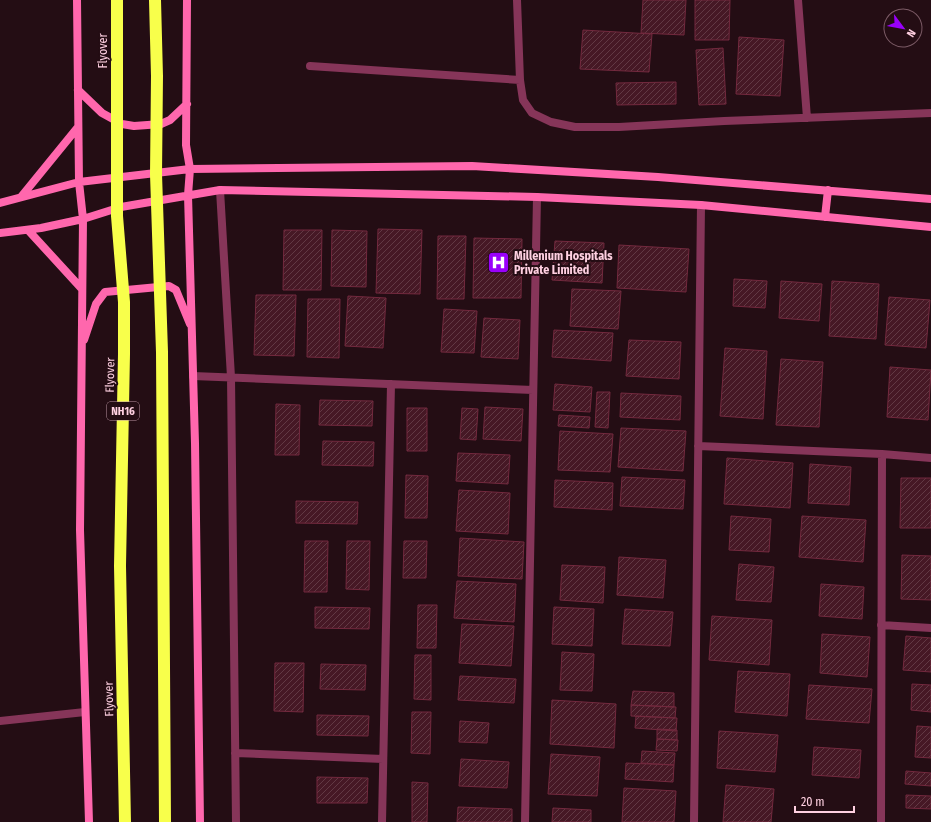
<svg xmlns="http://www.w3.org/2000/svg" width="931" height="822" viewBox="0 0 931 822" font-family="'Fira Sans Condensed',sans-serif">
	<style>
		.building { fill: url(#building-hatch); stroke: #73293e }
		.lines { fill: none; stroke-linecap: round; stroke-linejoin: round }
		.lane { stroke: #863559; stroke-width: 8 }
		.street { stroke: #863559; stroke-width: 8 }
		.secondary { stroke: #ff67ad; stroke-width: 8 }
		.highway-bridge { stroke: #f8ff4b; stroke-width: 12 }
		.labels { text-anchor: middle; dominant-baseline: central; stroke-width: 4; stroke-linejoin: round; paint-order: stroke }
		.shield { fill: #240d14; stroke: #bd96a4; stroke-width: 1 }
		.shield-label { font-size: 11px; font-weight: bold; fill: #ffd0e1 }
		.street-label { font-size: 12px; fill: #ffd0e1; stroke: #240d14 }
		.poi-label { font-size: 12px; font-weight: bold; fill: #ffd0e1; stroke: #240d14; text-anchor: start }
	</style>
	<defs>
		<pattern id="building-hatch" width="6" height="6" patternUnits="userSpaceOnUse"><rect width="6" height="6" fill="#461825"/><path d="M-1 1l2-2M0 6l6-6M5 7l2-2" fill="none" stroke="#623944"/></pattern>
	</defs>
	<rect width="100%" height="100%" fill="#240d14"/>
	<path class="building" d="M643 0H686L684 35 641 33Z
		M695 0H730L729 40H695Z
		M583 30 652 34 649 72 580 69Z
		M739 37 784 40 780 96 736 94Z
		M723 48 726 104 699 105 696 50Z
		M676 82V104L617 105 616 83Z
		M378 229 422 230 420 294 376 293Z
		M284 230H322L321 290H283Z
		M332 230 367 231 366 287 331 286Z
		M438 236H466L464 299H437Z
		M474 238 522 239 521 298H473Z
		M555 241 604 243 602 283 552 280Z
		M619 245 689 249 686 292 617 288Z
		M734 279 767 281 765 308 733 306Z
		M781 281 822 284 819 321 779 318Z
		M832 281 879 284 876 339 829 336Z
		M572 289 621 291 618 329 570 326Z
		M256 295H296L294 356 254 355Z
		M348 296 386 298 383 348 345 346Z
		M889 297 930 300 926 348 885 345Z
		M308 299H340L339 358 307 357Z
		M444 309 477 311 474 353 441 352Z
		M484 318 520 320 518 359 481 357Z
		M554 330 613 333 611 361 552 357Z
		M629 340 681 342 679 379 626 376Z
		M725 348 767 351 763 419 720 416Z
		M781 359 823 362 819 427 776 425Z
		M890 367 931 370 928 420 887 417Z
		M555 384 592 387 590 412 553 410Z
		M597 392H610L608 428 595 427Z
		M621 393 681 396 680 420 620 417Z
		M320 400 373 401 372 426 319 425Z
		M276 404 300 405 299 455H275Z
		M485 407 523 409 521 441 483 439Z
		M407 408H427V451H407Z
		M462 408 478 409 476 440 460 439Z
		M559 415 590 417 589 428 558 426Z
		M621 428 686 431 683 471 618 467Z
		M560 431 613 434 610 472 558 470Z
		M323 441 374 442 373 466 322 465Z
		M458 453 510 455 508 484 456 481Z
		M727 458 793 463 790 508 724 504Z
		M810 464 851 467 849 505 808 503Z
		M406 475 428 476 427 518H405Z
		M622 477 685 480 683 509 620 506Z
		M901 478H931V528H900Z
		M555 480 613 483 612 510 554 507Z
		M459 490 510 493 508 534 456 531Z
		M296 501 358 502 357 524 296 523Z
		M731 516 771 519 769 552 729 550Z
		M802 516 866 520 863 562 799 557Z
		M460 538 524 542 522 579 458 576Z
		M305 541H328L327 592H304Z
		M347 541H370L369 590 346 589Z
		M404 541H427L426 578H403Z
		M902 555 931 556V600L901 599Z
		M619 557 666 560 663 598 617 595Z
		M739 564 774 567 771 602 736 600Z
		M562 565 605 567 603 603 560 600Z
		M457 581 516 584 514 622 454 618Z
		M821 584 864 587 862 619 819 616Z
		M418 605H437L436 648H417Z
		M315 607 370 608 369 629 315 628Z
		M554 607 594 609 592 646 552 644Z
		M625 609 673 612 670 646 622 644Z
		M712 616 772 620 769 665 709 660Z
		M462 624 514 626 511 666 459 663Z
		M822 634 870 637 867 677 820 673Z
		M906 636 931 638V672L903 670Z
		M562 652 594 654 592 691 560 690Z
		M415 655H431V700L414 699Z
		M275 663H304L303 712 274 711Z
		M321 664 366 665 365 690 320 689Z
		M738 671 790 674 787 716 735 712Z
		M460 676 516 679 514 703 458 700Z
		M912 684 931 685V712L911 710Z
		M809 685 872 689 869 723 806 719Z
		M633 691 674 693V707L631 705Z
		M552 700 616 704 614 748 550 744Z
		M631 705 676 707 675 718 631 716Z
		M412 712H431L430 754 411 753Z
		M317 715 369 716 368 736 317 735Z
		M636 716 677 718 676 731 635 728Z
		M460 721 489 723 487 743 459 742Z
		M917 726 931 727V758L915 757Z
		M657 729 677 730V740L657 739Z
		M719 731 778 735 775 772 717 768Z
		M657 739 678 740 677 751 656 750Z
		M814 747 861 750 859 778 812 775Z
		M642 751 675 753 674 765 641 763Z
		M551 754 600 757 597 796 548 794Z
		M461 759 509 762 507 788 459 786Z
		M626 763 674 765 673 782 625 779Z
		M906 771 931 773V786L905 784Z
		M317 777 368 778 367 803H317Z
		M412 782 428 783 427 822H412Z
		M726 785 774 789 771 822H723Z
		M624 788 676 791 674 822H622Z
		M906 795 931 796V809L906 808Z
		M458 807 512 809V822H457Z
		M553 808 591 810V822H552Z"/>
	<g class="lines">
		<path class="lane" d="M517 0 520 80 523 100 532 113 551 122 575 127H619L724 121 931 113
			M798 0 807 118
			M310 66 520 80"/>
		<path class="street" d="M220 190 231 377 236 822
			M193 376 533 390
			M698 446 882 454 931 458
			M881 625 931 628
			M0 721 85 712
			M235 753 383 759
			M382 822 391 384
			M525 822 537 197
			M694 822 701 205
			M881 822 882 454"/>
		<path class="secondary" d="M77 0 79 182 83 219 80 530 89 822
			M187 0 186 145 190 169 188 195 195 443 200 822
			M78 90 102 113 122 124 134 126 161 124 170 120 187 104
			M21 197 78 127
			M0 203 79 182 190 169 472 166 658 177 931 199
			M825 217 828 190
			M28 230 82 289
			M0 233 41 228 83 219 121 207 220 190 537 197 701 205 931 227
			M84 340 96 304 105 292 169 286 176 290 190 324"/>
		<path class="highway-bridge" d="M117 0V216L124 302V354L120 566 125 822
			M155 0 157 76 156 174 162 352 165 822"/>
	</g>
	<defs>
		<symbol id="hospital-square" viewBox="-11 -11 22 22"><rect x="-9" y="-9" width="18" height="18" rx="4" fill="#9a00fb" stroke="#240d14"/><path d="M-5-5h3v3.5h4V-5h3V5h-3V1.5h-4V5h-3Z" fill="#fff"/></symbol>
	</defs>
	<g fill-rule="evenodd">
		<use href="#hospital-square" x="486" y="250" width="25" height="25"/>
	</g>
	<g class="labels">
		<rect class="shield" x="107" y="402" width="32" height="18" rx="3"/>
		<g class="shield-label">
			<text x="123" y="411">NH16</text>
		</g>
		<g class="street-label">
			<text transform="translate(103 51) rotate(-90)">Flyover</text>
			<text transform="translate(110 375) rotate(-89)">Flyover</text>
			<text transform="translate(109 699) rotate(-91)">Flyover</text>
		</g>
		<g class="poi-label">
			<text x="514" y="256">Millenium Hospitals<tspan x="514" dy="14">Private Limited</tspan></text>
		</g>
	</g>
	<g transform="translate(903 28) rotate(122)"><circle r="19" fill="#240d14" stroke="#7c5b66"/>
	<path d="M0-3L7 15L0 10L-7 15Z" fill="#9a00fb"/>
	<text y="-6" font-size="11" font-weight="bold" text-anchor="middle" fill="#ffd0e1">N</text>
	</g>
	<path d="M795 806v6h59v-6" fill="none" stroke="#ffd0e1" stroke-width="2"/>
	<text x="801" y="806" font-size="12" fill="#ffd0e1" stroke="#240d14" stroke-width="3" paint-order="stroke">20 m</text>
</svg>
